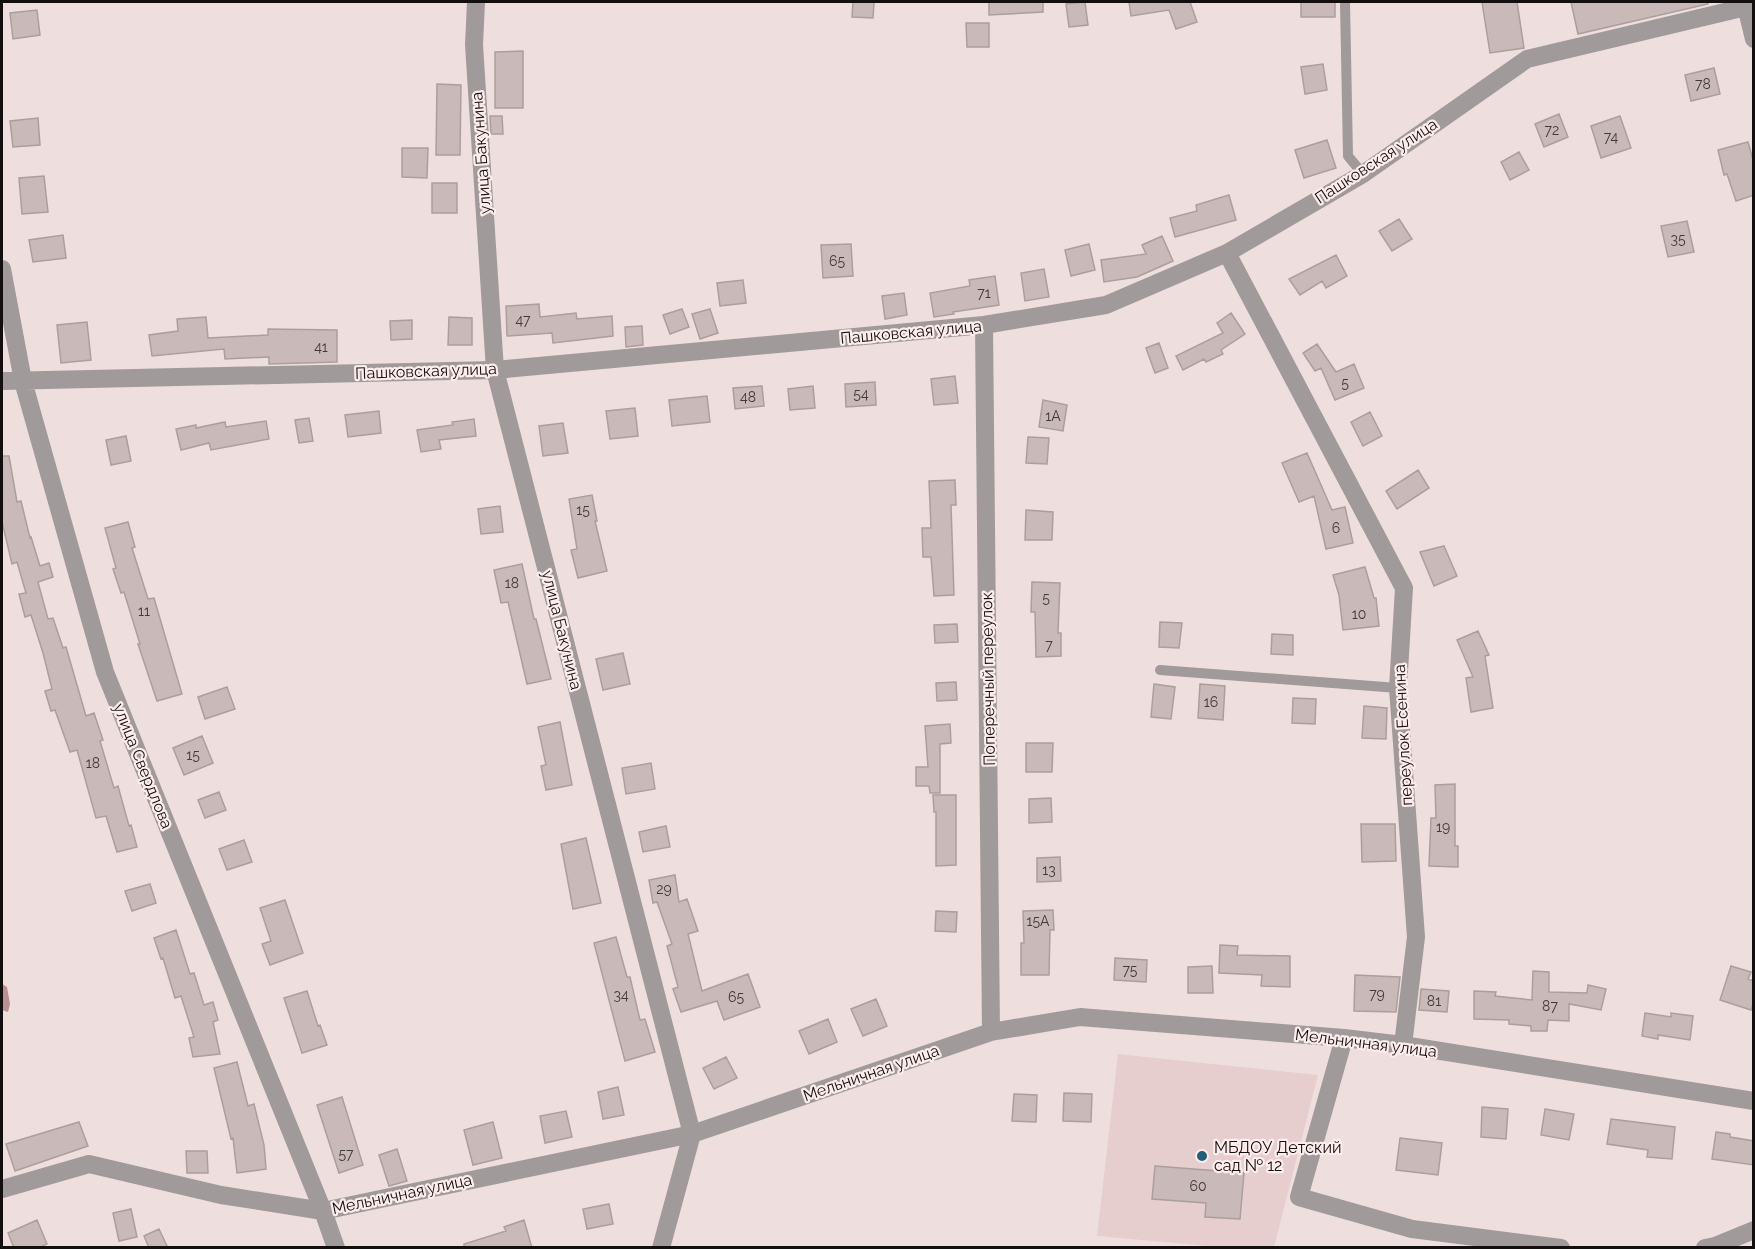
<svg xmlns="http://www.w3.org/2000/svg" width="1755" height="1249" viewBox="0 0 1755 1249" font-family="Raleway,sans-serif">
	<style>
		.built { fill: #e7cece }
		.water { fill: #ba9191 }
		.building { fill: #c9b9b9; stroke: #ad9e9e; stroke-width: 1.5 }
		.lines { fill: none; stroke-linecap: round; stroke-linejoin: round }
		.service { stroke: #a09a9a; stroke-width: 10 }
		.minor { stroke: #a09a9a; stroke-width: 18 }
		.poi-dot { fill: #235f77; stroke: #fceceb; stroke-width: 2 }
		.labels { text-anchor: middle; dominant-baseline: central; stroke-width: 4.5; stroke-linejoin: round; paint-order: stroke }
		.number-label { font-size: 14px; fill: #413a3a }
		.street-label { font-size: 16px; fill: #140f0f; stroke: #fceceb }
		.poi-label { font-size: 16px; fill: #140f0f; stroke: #fceceb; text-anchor: start }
	</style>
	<rect width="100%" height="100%" fill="#efdede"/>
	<path class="built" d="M1118 1054 1318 1075 1274 1247H1218L1097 1236Z"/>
	<path class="water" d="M2 984 7 987 10 1004 8 1012 2 1010Z"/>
	<path class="building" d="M853 2H874L873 18 852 17Z
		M989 2H1043V12L989 15Z
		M1085 2 1088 25 1069 27 1066 4Z
		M1129 2H1190L1197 22 1176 29 1169 10 1131 16Z
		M1301 2H1335V17H1301Z
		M1482 2H1517L1524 48 1490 53Z
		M1571 2H1708V4L1578 34Z
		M37 10 40 35 13 39 10 13Z
		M966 23H989V47H967Z
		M523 51V108H495V52Z
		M1323 64 1327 90 1305 94 1301 67Z
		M1714 68 1720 94 1691 101 1685 75Z
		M437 84 461 85 460 155H436Z
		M1559 114 1568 137 1544 147 1535 124Z
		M490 116H502L503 134H491Z
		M1620 116 1631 148 1601 158 1591 126Z
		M38 118 40 145 13 147 10 121Z
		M1327 140 1336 168 1304 178 1295 150Z
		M1748 142 1754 163V195L1736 201 1727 174 1724 175 1718 150Z
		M402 148H428L427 178 402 177Z
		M1519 152 1529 170 1510 180 1501 162Z
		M44 176 48 212 22 214 19 178Z
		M432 183H457V213H432Z
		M1229 195 1236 220 1175 237 1170 218 1197 211 1196 205Z
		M1399 219 1412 239 1392 251 1379 231Z
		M1687 221 1694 252 1668 257 1661 226Z
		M63 235 66 258 33 262 29 240Z
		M1162 236 1173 261 1137 277 1104 282 1101 260 1146 254 1142 245Z
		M851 244 853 276 823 278 821 245Z
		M1089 244 1095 270 1071 276 1065 250Z
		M1336 255 1347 276 1326 288 1322 281 1300 295 1289 279Z
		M1044 269 1049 297 1025 301 1021 273Z
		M995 276 999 305 953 312 954 314 934 317 930 293 970 286 969 280Z
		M743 280 746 303 720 306 717 283Z
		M904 293 907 315 885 319 882 296Z
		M539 304 540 317 576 313 577 319 612 316 613 336 553 343 552 333 507 336 506 306Z
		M682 309 689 327 670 334 663 315Z
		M710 309 718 333 700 339 692 314Z
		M1231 313 1245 334 1221 350 1223 354 1206 362 1204 359 1183 370 1176 356 1223 333 1217 323Z
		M206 317 208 338 268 335V329L337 330V362L269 364V357L225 359 224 349 152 356 149 335 178 331 177 319Z
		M449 317 472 318V345H448Z
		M412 320V339L391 340 390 321Z
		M87 322 91 360 61 363 57 325Z
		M642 326 643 345 626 347 625 327Z
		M1159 343 1168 368 1155 373 1146 348Z
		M1317 344 1336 372 1354 364 1364 388 1335 400 1321 368 1315 371 1303 353Z
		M955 376 958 403 934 405 931 379Z
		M875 382 876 405 846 407 845 384Z
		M762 386 764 406 735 409 733 388Z
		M813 386 815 408 790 410 788 389Z
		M707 396 710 422 672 426 669 400Z
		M1043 400 1067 405 1063 431 1039 427Z
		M635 408 638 436 610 439 606 411Z
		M379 411 381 433 348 437 345 415Z
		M1370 412 1382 436 1363 446 1351 422Z
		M309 418 313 441 299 443 295 420Z
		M474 419 476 436 439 440 441 449 421 452 417 430 453 425 452 422Z
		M266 421 269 439 211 450 209 443 181 450 176 429 196 425V428L225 422 226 427Z
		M563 423 568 453 543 456 539 426Z
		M126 436 131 461 111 465 106 440Z
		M1028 437 1049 438 1047 464 1026 463Z
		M1307 453 1332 510 1345 507 1353 543 1326 549 1314 496 1299 502 1282 463Z
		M2 456H9L17 502 21 501 30 538 31 537 40 566 49 563 53 577 38 582 48 619 53 618 63 648 66 647 86 716 94 713 103 740 100 741 114 788 118 786 129 826 131 825 137 847 117 852 106 816 96 818 77 750 70 752 55 710 51 711 45 691 52 689 43 653 31 615 25 617 19 594 26 593 17 562 12 564 2 522Z
		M1418 470 1429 488 1397 509 1386 491Z
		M955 480 956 505H951L954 595 934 596 931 557H923L922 528H931L929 481Z
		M592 495 597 521H595L607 571 578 578 571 550 577 549 569 499Z
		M500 506 503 532 481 534 478 509Z
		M1026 510 1053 512 1052 540H1025Z
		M128 522 135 547 132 548 148 599 154 598 182 694 157 701 138 644H140L124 592 121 593 113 569 116 568 105 528Z
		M1444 546 1457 576 1434 586 1420 552Z
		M522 564 534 619H536L551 679 527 684 508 602 501 603 494 570Z
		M1365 567 1374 598H1376L1379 626 1343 630 1339 595 1333 575Z
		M1032 582 1060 583 1058 633H1061V656L1036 657 1035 612H1031Z
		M1160 622 1182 623 1179 648 1159 647Z
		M957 624 958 642 935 643 934 625Z
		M1478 631 1489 655 1485 656 1493 708 1471 712 1466 678 1473 677 1457 640Z
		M1272 634 1293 635V655L1271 654Z
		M623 653 630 684 603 690 596 659Z
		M956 682 957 700 937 701 936 683Z
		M1154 684 1175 687 1171 719 1151 717Z
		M1200 684 1225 686 1223 720 1198 718Z
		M227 687 235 709 205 719 198 697Z
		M1293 698 1316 699 1315 724 1292 723Z
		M1364 706 1387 708 1386 739 1362 738Z
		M560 722 572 785 546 790 541 766 546 765 538 727Z
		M950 724 951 743 940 744V793H930L929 786H916V767H928L925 726Z
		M202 736 213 763 184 775 173 748Z
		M1026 743H1053L1052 772H1026Z
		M651 763 655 789 626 794 622 768Z
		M1455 784V846H1458V867L1429 866 1431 818H1436L1435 785Z
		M219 792 226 810 205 818 198 800Z
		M933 795H956V865L936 866V812H934Z
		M1051 798 1052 822 1029 823V799Z
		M1361 824H1395L1396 861 1362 862Z
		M666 826 670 847 643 852 639 832Z
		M586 838 601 903 573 909 561 844Z
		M244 840 252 862 227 870 219 849Z
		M1060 857 1061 881 1037 882V858Z
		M675 875 679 902 687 899 698 931 688 934 702 991 748 974 760 1007 724 1020 717 1001 681 1012 673 989 678 987 667 946 672 944 657 902 653 903 649 880Z
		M150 884 156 903 132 911 125 891Z
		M285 900 303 953 270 965 262 944 271 941 260 908Z
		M1053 910 1054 930H1050L1049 975H1021V943H1024L1023 911Z
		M936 911 957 912 956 932 935 931Z
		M176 930 190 974 194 973 204 1005 213 1002 218 1020 213 1022 220 1054 193 1057 189 1038 194 1037 181 996 175 998 163 958 161 959 154 938Z
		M616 937 627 977H630L640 1020 645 1019 655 1052 625 1061 594 943Z
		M1220 945 1238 946 1237 955 1290 956V987L1261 986 1262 975 1219 973Z
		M1115 958 1147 960 1146 982 1114 980Z
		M1212 966 1213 993H1188V967Z
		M1731 966 1751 972 1748 979 1754 981V1002L1751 1010 1720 1000Z
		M1533 971 1549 972V992L1587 993 1588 985 1606 989 1601 1010 1569 1004V1021L1548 1020 1547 1031H1531V1026L1509 1024V1020L1474 1019V991L1496 992 1495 996 1532 1000Z
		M1355 975 1400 977 1396 1012 1354 1011Z
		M1421 989 1449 991 1447 1012 1419 1010Z
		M307 991 318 1026 320 1025 327 1045 302 1053 284 998Z
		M876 999 887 1026 863 1036 851 1009Z
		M1645 1013 1671 1017V1013L1693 1016 1690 1040 1658 1035V1039L1642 1036Z
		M828 1019 837 1042 809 1054 799 1031Z
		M726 1057 737 1078 714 1089 703 1068Z
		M237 1062 248 1106 254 1104 264 1145 266 1169 237 1173 233 1138 231 1139 214 1068Z
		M618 1087 624 1115 603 1119 598 1092Z
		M1064 1093 1092 1094 1091 1122 1063 1121Z
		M1014 1094 1037 1095 1036 1122 1012 1121Z
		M342 1097 363 1165 339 1173 317 1105Z
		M1482 1107 1508 1109 1506 1139 1481 1137Z
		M1545 1109 1574 1114 1569 1140 1541 1135Z
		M566 1111 572 1137 545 1143 540 1116Z
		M1611 1119 1675 1127 1672 1159 1647 1157 1648 1150 1607 1144Z
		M79 1122 88 1146 15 1171 6 1144Z
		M493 1122 502 1158 473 1165 464 1130Z
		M1716 1132 1730 1134V1137L1754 1141V1165L1712 1159Z
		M1400 1138 1442 1143 1438 1175 1396 1170Z
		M397 1149 407 1181 389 1186 379 1155Z
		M186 1151H207L208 1173H187Z
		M1155 1166 1244 1173 1240 1219 1205 1217 1206 1203 1152 1199Z
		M609 1204 613 1224 587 1229 583 1209Z
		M131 1209 137 1237 119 1241 113 1213Z
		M37 1220 47 1244 39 1248H14L8 1233Z
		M524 1220 532 1248H464V1244L506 1231 504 1227Z
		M159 1229 168 1248H149L144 1236Z"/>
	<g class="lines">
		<path class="service" d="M1345 2 1348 156 1363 174
			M1160 670 1398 688"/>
		<path class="minor" d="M476 2 474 45 495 370 692 1134 661 1248
			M1745 2 1754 39
			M1227 253 1404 588 1398 688 1416 937 1403 1045
			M2 269 23 381 105 672 323 1211 336 1248
			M984 325 991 1032
			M2 381 495 370 984 325 1106 305 1227 253 1363 174 1527 59 1746 7
			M1344 1038 1299 1197 1412 1229 1561 1248
			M2 1189 89 1164 221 1195 323 1211 692 1134 991 1032 1080 1017 1344 1038 1403 1045 1754 1101
			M1705 1248 1715 1246 1754 1230"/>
	</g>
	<circle class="poi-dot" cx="1202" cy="1156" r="6"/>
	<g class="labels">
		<g class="number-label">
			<text x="1703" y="84">78</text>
			<text x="1552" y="130">72</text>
			<text x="1611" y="137">74</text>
			<text x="1678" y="239">35</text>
			<text x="837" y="261">65</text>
			<text x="984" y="293">71</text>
			<text x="523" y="320">47</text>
			<text x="321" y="347">41</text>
			<text x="1345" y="383">5</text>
			<text x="861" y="394">54</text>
			<text x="748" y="397">48</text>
			<text x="1053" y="416">1А</text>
			<text x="583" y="510">15</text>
			<text x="1336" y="528">6</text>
			<text x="512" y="583">18</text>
			<text x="1046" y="598">5</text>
			<text x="144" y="611">11</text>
			<text x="1359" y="614">10</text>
			<text x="1049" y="645">7</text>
			<text x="1211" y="702">16</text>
			<text x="193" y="755">15</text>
			<text x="93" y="763">18</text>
			<text x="1443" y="827">19</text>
			<text x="1049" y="870">13</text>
			<text x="664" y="889">29</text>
			<text x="1038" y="921">15А</text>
			<text x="1130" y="970">75</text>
			<text x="1377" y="994">79</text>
			<text x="621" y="995">34</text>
			<text x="736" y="997">65</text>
			<text x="1434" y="1001">81</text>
			<text x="1550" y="1006">87</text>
			<text x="346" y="1154">57</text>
			<text x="1198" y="1186">60</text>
		</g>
		<g class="street-label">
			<text transform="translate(481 153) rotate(-94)">улица Бакунина</text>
			<text transform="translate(1376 161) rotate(-33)">Пашковская улица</text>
			<text transform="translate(911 332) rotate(-5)">Пашковская улица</text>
			<text transform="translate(426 371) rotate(-2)">Пашковская улица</text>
			<text transform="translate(562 630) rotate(76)">улица Бакунина</text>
			<text transform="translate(988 679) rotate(-91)">Поперечный переулок</text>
			<text transform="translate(1403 735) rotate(-93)">переулок Есенина</text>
			<text transform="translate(143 766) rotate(68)">улица Свердлова</text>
			<text transform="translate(1366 1043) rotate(7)">Мельничная улица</text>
			<text transform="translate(871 1073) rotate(-19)">Мельничная улица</text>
			<text transform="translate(402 1194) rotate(-12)">Мельничная улица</text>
		</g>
		<g class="poi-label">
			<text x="1214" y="1147">МБДОУ Детский<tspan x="1214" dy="18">сад № 12</tspan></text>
		</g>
	</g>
	<rect width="1755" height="1249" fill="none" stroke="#140f0f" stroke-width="6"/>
</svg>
